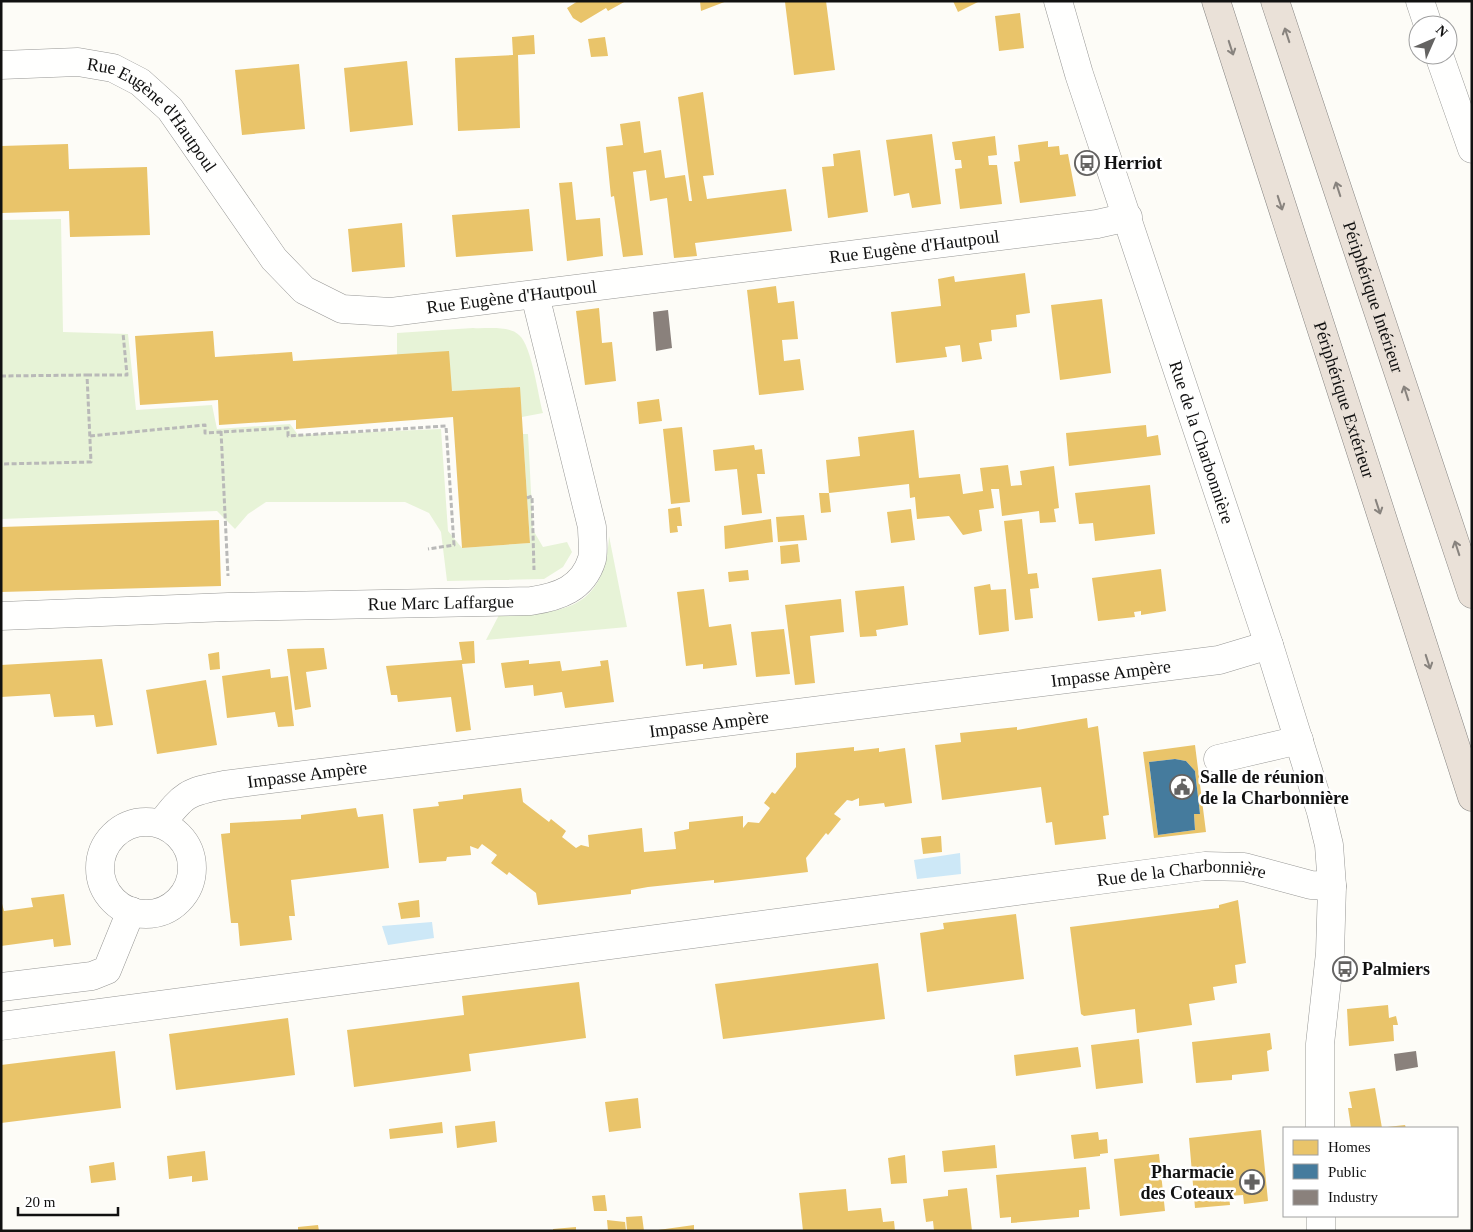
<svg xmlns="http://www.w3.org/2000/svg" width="1473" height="1232" viewBox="0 0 1473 1232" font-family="'Times New Roman',serif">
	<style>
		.green { fill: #e7f3d7 }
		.water { fill: #cde8f7 }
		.homes { fill: #e9c46a; fill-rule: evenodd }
		.public { fill: #457b9d }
		.industry { fill: #8a817c }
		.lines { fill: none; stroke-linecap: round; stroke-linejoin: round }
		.minor-casing { stroke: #979795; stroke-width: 29 }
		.highway-casing { stroke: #858482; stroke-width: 29 }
		.path { stroke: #b9b9b8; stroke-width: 3; stroke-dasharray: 5 2.5; stroke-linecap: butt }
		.minor { stroke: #fffffe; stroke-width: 28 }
		.highway { stroke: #eae1d8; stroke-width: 28 }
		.oneway { stroke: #88837e }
		.labels { text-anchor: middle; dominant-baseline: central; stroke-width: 5; stroke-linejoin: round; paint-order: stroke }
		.street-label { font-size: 18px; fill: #111; stroke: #fff }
		.poi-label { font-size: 18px; font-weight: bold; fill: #111; stroke: #fff; text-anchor: start }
	</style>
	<rect width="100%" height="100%" fill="#fdfcf7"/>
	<path class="green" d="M61 219 63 332 128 334 136 410 212 405 217 429 290 424 298 435 441 429 448 531 462 548 530 543 523 434H528L533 530 543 547 567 542 572 552 563 567 544 579 447 581 441 532 429 513 405 502H266L248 514 235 529 217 511 1 519V220Z
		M473 328C486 329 509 325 519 335 532 346 538 396 543 413L522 417 519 387 452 391 397 355V333Z
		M609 536 627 627 486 640 499 615C563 614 605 610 609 536Z"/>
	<path class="water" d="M960 853 961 874 917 879 914 860Z
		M432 922 434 938 388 945 382 926Z"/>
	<path class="homes" d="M578 1H626L608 11 606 8 581 23 573 18 567 8Z
		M700 1H727L701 11Z
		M826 1 835 70 794 75 785 2Z
		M953 1H980L958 12Z
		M1020 13 1024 48 999 51 995 16Z
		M534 35 535 54 518 55 520 128 458 131 455 58 513 55 512 37Z
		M605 37 608 56 591 57 588 39Z
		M407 61 413 125 350 132 344 68Z
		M299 64 305 129 242 135 235 70Z
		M703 92 714 175 703 176 707 199 786 189 792 231 695 243 697 256 674 258 667 198 650 201 646 170 633 172 643 255 623 257 614 196 611 197 606 147 623 145 620 124 640 121 644 153 661 150 665 178 685 175 689 201H692L678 97Z
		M932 134 941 204 912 208 909 193 894 196 886 140Z
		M995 136 997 155 988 156 989 165H997L1002 204 960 209 955 169 962 168 961 160H955L952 142Z
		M1048 141V147L1059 146 1060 155 1068 154 1076 196 1020 203 1014 162 1020 161 1018 145Z
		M68 144 69 169 147 167 150 235 70 237 69 211 1 213V146Z
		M860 150 868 212 828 218 822 167 834 166 833 154Z
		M572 182 576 220 600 218 603 256 567 261 559 183Z
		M529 209 533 251 456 257 452 215Z
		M402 223 405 267 352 272 348 229Z
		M1025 273 1030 313 1016 315 1017 327 991 330 992 341 979 343 982 359 962 362 960 345 945 347 947 357 896 363 891 312 941 306 938 279 954 276 955 282Z
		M776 286 778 303 794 301 798 339 782 340 784 361 800 359 804 390 759 395 747 290Z
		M1102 299 1111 373 1060 380 1051 305Z
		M599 308 602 343 612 342 616 381 585 385 576 311Z
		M213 331 215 357 292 352 293 361 449 351 452 391 520 387 530 543 462 548 453 417 296 429V420L219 425 218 400 140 405 135 336Z
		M659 399 662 421 639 424 637 402Z
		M1146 425 1147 437 1158 435 1161 455 1069 466 1066 433Z
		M682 427 690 502 671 504 663 429Z
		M914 430 919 478 960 474 963 494 983 491 980 468 1008 465 1011 486 1022 485 1020 471 1054 466 1059 508 1054 509 1056 522 1040 523 1039 511 1002 516 999 489H991L994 508 979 510 982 531 963 535 949 516 917 519 915 497 910 498 909 484 829 493 826 460 860 456 858 437Z
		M754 445 755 450 762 449 765 474H757L762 513 742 515 737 469 715 471 713 450Z
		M1150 485 1155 534 1095 541 1093 523 1079 524 1075 493Z
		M819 493H829L831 512 821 513Z
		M680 507 682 526H677L678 532 670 533 668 509Z
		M911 509 915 540 891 543 887 512Z
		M804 515 807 540 778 542 776 517Z
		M771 519 773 542 725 549 724 526Z
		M1022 519 1028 574 1037 573 1039 588 1030 589 1033 618 1015 620 1004 521Z
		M219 520 221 586 1 592V527Z
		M798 544 800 562 781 564 780 546Z
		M1161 569 1166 611 1141 615V611L1134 612 1135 617 1098 621 1092 578Z
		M748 570 749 580 729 582 728 572Z
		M990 584 991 590 1006 589 1009 631 979 635 974 587Z
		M904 586 908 625 876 630 877 636 860 637 855 591Z
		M704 589 709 627 731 624 737 665 703 669V664L686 666 677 592Z
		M841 599 844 632 810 636 815 683 795 685 785 605Z
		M784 629 790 674 756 677 751 632Z
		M474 641 475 663 462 664 471 730 456 732 451 697 398 702 397 695H391L386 666 462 660 459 642Z
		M324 648 327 669 306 672 311 707 295 710 287 649Z
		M219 652 220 669 210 670 208 654Z
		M102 659 113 725 96 727 94 715 54 717 50 694 1 697V665Z
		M529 660V664L560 661 562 671 601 666 600 661 608 660 614 702 565 708 562 692 534 696 533 685 505 688 501 663Z
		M270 669 271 678 288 676 294 726 278 727 275 712 227 718 222 676Z
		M206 680 217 745 157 754 146 690Z
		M1087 718 1088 728 1098 726 1109 815 1103 816 1106 839 1055 845 1052 822 1046 823 1041 787 942 800 935 745 961 742 960 733 1017 727V730Z
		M1195 745 1206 832 1154 838 1143 752ZM1175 759 1186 761 1195 771 1200 814H1194L1195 830 1158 835 1149 762Z
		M854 747V751L879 748V752L905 748 912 803 885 807 884 803 859 806V798L852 801 847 800 834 814 841 819 828 835 826 833 806 858 808 872 714 883V880L648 887 631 890V894L538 905 536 893 509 872 507 875 491 863 497 855 482 844 478 849 470 846 471 855 447 857 446 861 419 863 413 809 439 806 438 802 463 799V795L521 788 523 802 549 822 551 819 566 831 562 837 576 848 581 845 589 847 588 835 642 828 644 852 676 849 674 832 689 829V822L743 816V828L748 822 759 823 770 808 764 803 772 792 775 794 796 767V753Z
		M356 808 358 817 383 814 389 868 291 880 295 916H289L292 940 240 946 238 923H231L221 834 230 833V823L301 819V815Z
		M941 836 942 852 923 854 921 838Z
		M64 894 71 945 54 947 53 939 1 946V900L4 911 33 907 31 898Z
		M419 900 420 917 401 919 398 903Z
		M1238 900 1246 963 1235 965 1237 983 1213 987 1215 1000 1189 1004 1192 1025 1137 1033 1135 1009 1084 1016 1081 1014 1070 927 1219 908V905Z
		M1016 914 1024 979 927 992 920 933 944 929 943 923Z
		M878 963 885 1019 723 1039 715 984Z
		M579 982 586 1038 469 1054 471 1071 354 1087 347 1030 464 1015 462 996Z
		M1388 1005 1389 1018 1396 1016 1398 1025H1393L1394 1041 1349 1046 1347 1009Z
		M288 1018 295 1075 176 1090 169 1034Z
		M1270 1033 1272 1049 1267 1051 1269 1071 1232 1075V1080L1196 1083 1192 1042Z
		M1139 1039 1143 1083 1096 1089 1091 1045Z
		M1078 1047 1081 1067 1016 1076 1014 1055Z
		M115 1051 121 1108 1 1123V1065Z
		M1375 1088 1382 1128H1351L1348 1108H1352L1349 1092Z
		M638 1098 641 1128 609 1132 605 1102Z
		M495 1121 497 1142 457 1148 455 1126Z
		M442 1122 443 1133 390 1139 389 1129Z
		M1405 1125 1406 1128H1387V1127Z
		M1261 1130 1268 1201 1244 1204 1243 1195 1229 1196 1230 1205 1195 1208 1189 1138Z
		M1098 1132 1099 1140 1107 1139 1108 1153 1100 1154V1156L1074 1159 1071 1135Z
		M995 1145 997 1168 944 1172 942 1151Z
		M205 1151 208 1180 192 1182V1176L169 1179 167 1156Z
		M1159 1154 1165 1211 1120 1216 1114 1159Z
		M905 1155 907 1183 891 1184 888 1158Z
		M114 1162 116 1180 91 1183 89 1166Z
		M1086 1167 1090 1209 1079 1210V1217L1011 1223V1217L1000 1218 996 1175Z
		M967 1188 972 1231H934L933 1221 926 1222 923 1199 948 1196V1190Z
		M846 1189 848 1211 881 1208 883 1222 894 1221 895 1231H803L799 1193Z
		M605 1195 607 1211H594L592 1196Z
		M642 1216 644 1231H627L626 1217Z
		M607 1220 625 1222 626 1231H608Z
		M318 1225 319 1231H298V1227Z
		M694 1225V1231H659L658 1230Z
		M576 1227V1231H553V1229Z"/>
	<path class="public" d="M1175 759 1186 761 1195 771 1200 814H1194L1195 830 1158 835 1149 762Z"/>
	<path class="industry" d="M668 310 672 348 656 351 653 312Z
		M1416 1051 1418 1067 1396 1071 1394 1054Z"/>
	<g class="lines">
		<defs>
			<g id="minor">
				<path id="s1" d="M1058 1 1079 74 1269 645 1321 812 1329 845 1332 886 1330 953 1320 1044V1128"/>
				<path d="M1420 1 1428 25"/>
				<path d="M1439 55 1472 149"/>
				<path id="s2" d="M1 65 78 62 113 68 140 82 170 109 274 259 304 290 342 309 391 312 1097 224 1128 217"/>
				<path id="s3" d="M1 616 228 607 531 601C558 597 583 589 592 559 594 550 592 537 592 527L535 295"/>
				<path d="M1218 759 1299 740"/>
				<circle cx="146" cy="868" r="46"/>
				<path id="s4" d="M161 824C184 794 187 792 224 785L1219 660 1269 645"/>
				<path d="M1 987 92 976 107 970 131 911"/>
				<path id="s5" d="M1 1026 1205 866 1244 867 1311 885 1332 886"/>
				<path d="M1321 1216V1231"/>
			</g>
			<g id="highway">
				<path id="s6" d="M1216 1 1472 797"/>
				<path id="s7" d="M1275 1 1472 594"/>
			</g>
		</defs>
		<use href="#minor" class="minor-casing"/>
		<use href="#highway" class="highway-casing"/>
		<path class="path" d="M87 375H127L123 333
			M1 376 87 375 91 462 1 464
			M221 431 228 576
			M90 436 205 425V433L288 428V436L446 426 454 545 428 549
			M527 498 532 496 534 570"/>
		<use href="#minor" class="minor"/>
		<use href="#highway" class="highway"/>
	</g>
	<defs><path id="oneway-shaft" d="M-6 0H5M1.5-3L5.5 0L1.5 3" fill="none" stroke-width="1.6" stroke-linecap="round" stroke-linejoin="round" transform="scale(1.25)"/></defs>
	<g class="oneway">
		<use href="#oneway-shaft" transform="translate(1287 35) rotate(-108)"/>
		<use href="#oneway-shaft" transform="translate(1231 48) rotate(72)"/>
		<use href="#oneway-shaft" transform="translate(1338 189) rotate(-108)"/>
		<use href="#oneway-shaft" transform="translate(1280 203) rotate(72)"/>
		<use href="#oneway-shaft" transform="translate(1406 393) rotate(-108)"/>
		<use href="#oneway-shaft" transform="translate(1378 507) rotate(72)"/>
		<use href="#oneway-shaft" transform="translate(1457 548) rotate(-108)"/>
		<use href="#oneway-shaft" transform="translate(1428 662) rotate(72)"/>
	</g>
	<defs>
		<symbol id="bus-ring" viewBox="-11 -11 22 22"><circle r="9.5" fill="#fff" stroke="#646362" stroke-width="1.5"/><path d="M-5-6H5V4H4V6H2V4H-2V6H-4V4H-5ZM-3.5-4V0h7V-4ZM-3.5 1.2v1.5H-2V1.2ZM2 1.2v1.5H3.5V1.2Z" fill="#646362"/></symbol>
		<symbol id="civic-ring" viewBox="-11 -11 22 22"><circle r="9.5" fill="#fff" stroke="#646362" stroke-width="1.5"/><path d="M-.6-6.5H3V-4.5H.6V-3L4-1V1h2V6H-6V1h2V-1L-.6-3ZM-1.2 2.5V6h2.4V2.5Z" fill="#646362"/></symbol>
		<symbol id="pharmacy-ring" viewBox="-11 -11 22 22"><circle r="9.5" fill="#fff" stroke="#646362" stroke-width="1.5"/><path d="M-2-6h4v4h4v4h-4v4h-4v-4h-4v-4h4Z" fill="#646362"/></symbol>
	</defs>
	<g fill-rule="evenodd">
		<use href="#bus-ring" x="1073" y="149" width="28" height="28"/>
		<use href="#civic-ring" x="1168" y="773" width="28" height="28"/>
		<use href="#bus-ring" x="1331" y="955" width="28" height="28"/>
		<use href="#pharmacy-ring" x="1238" y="1168" width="28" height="28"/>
	</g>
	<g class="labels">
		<g class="street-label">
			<text stroke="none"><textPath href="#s2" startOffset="172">Rue Eugène d'Hautpoul</textPath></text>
			<text stroke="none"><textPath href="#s2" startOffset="1028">Rue Eugène d'Hautpoul</textPath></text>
			<text stroke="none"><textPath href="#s2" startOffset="622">Rue Eugène d'Hautpoul</textPath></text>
			<text stroke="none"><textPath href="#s7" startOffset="312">Périphérique Intérieur</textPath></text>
			<text stroke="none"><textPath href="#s6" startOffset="419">Périphérique Extérieur</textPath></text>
			<text stroke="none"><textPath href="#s1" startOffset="464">Rue de la Charbonnière</textPath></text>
			<text stroke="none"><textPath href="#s3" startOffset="440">Rue Marc Laffargue</textPath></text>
			<text stroke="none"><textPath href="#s4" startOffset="971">Impasse Ampère</textPath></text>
			<text stroke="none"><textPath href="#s4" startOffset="566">Impasse Ampère</textPath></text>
			<text stroke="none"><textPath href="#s4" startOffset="161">Impasse Ampère</textPath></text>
			<text stroke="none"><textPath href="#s5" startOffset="1191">Rue de la Charbonnière</textPath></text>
		</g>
		<g class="poi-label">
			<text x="1104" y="163">Herriot</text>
			<text x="1200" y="777">Salle de réunion<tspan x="1200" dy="21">de la Charbonnière</tspan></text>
			<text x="1362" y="969">Palmiers</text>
			<text x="1234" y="1172" text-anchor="end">Pharmacie<tspan x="1234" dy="21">des Coteaux</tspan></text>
		</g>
	</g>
	<rect width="1473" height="1232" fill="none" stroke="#111111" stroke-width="5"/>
	<rect x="1283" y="1127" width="175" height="90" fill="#ffffff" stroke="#a0a0a0"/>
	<rect x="1293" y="1140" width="25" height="15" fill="#e9c46a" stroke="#a0a0a0"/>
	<text x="1328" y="1152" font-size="15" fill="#111111">Homes</text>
	<rect x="1293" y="1164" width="25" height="15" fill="#457b9d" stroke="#a0a0a0"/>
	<text x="1328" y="1177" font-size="15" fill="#111111">Public</text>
	<rect x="1293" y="1190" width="25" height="15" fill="#8a817c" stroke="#a0a0a0"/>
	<text x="1328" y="1202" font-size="15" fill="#111111">Industry</text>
	<g transform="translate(1433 40) rotate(45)"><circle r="24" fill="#ffffff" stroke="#a0a0a0"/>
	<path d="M0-4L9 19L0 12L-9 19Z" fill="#646362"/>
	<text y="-8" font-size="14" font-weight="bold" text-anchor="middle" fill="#111111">N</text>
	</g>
	<path d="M18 1207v8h100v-8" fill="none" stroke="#111111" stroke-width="2.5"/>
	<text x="25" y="1207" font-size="15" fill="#111111" stroke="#ffffff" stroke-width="4" paint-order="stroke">20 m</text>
</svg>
